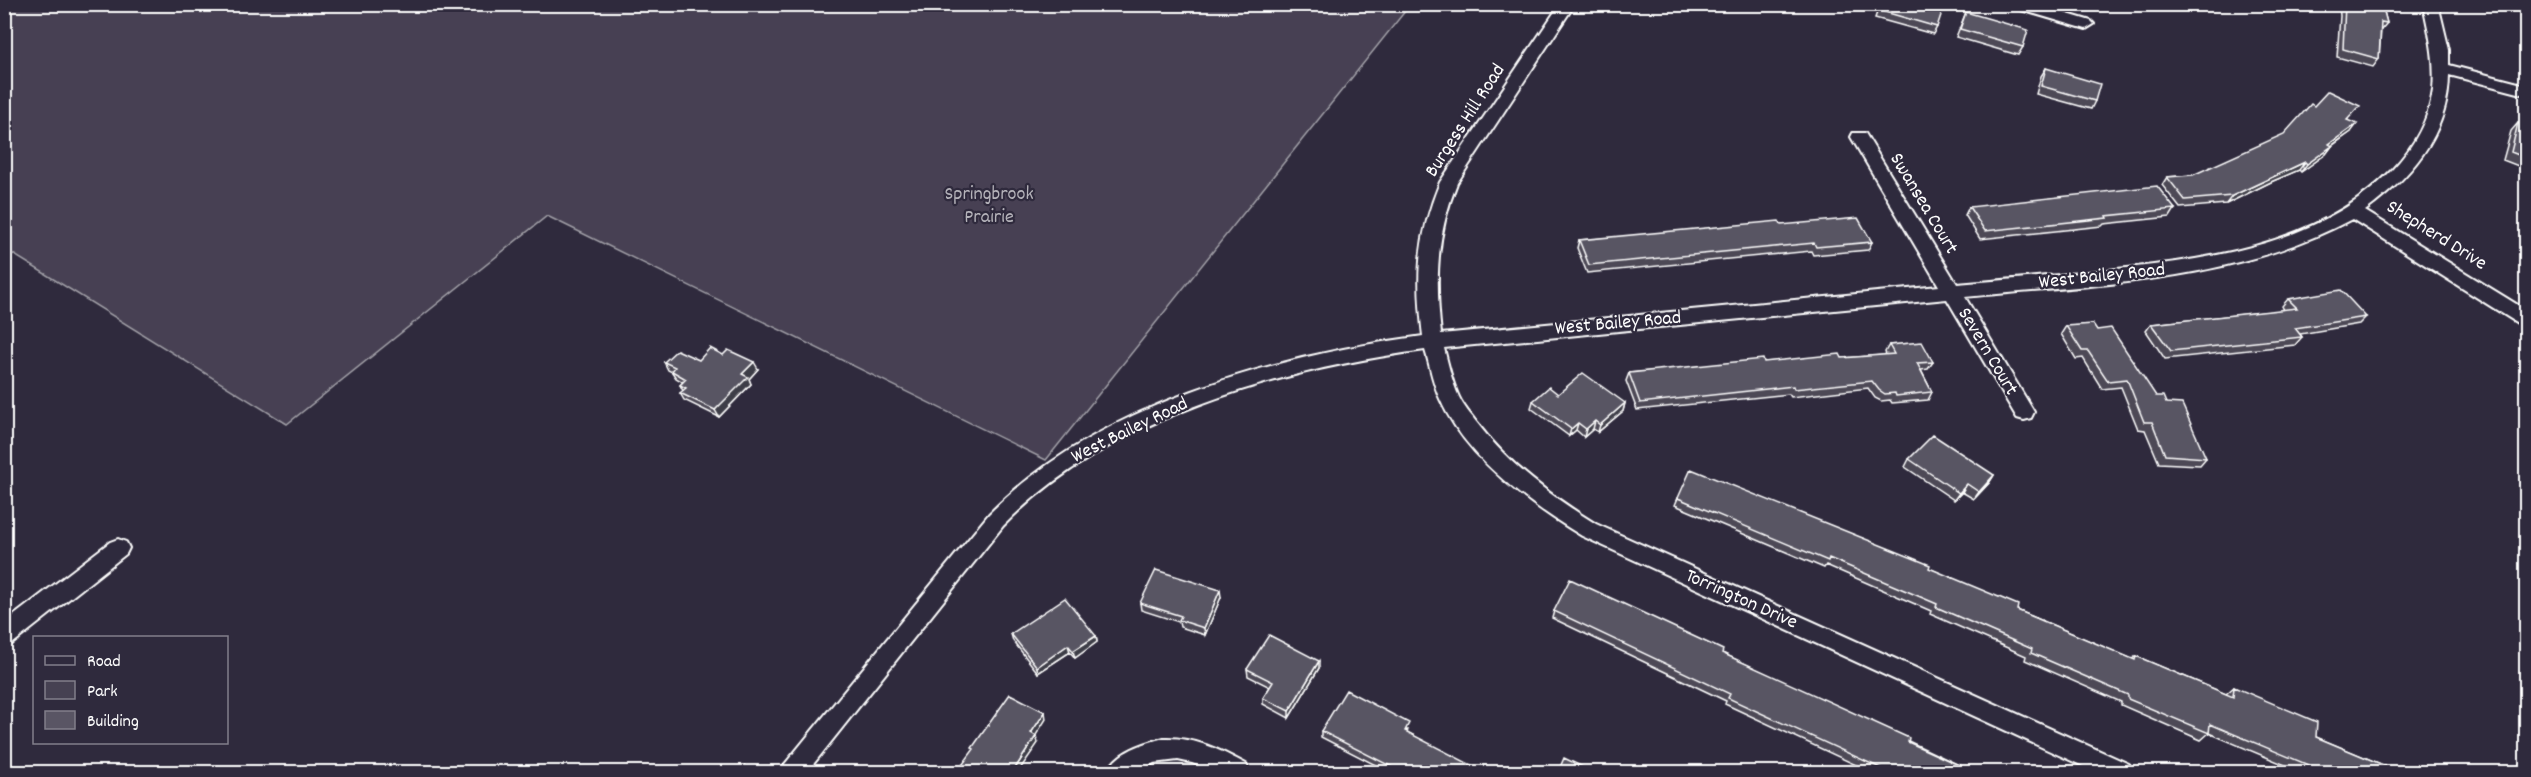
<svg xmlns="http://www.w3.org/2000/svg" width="2531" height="777" viewBox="0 0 2531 777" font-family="Dekko,sans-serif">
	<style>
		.green { fill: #464152; stroke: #a2a0a8; stroke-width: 1.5 }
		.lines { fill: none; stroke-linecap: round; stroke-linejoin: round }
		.street-casing { stroke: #fff; stroke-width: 4 }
		.street { fill: #2f2a3d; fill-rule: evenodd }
		.wall { fill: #4d4956; stroke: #fff; stroke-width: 1.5 }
		.shaded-wall { fill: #3e3c46; stroke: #fff; stroke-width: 1.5 }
		.building { fill: #595564; stroke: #fff; stroke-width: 1.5 }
		.labels { text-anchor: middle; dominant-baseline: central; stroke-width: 4.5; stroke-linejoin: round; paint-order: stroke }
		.street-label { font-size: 20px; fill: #fff; stroke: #2f2a3d }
		.park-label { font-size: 20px; fill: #b5b3ba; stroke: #2f2a3d }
	</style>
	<rect width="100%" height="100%" fill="#2f2a3d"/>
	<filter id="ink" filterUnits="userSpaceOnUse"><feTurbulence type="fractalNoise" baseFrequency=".0167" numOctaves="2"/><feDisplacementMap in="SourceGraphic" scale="12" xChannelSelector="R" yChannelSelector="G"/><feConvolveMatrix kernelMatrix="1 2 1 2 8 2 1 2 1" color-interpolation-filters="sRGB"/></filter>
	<g filter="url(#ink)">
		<path class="green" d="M4 5 5 4 1410 5 1046 460 547 216 287 424 5 249Z"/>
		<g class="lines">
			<defs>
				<path id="street" d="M1560 4H1575L1457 183C1436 235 1435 279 1441 334L1939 286 1851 137 1853 133H1865L1957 284C2004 280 2051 276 2098 271 2200 261 2317 248 2392 170 2413 148 2429 120 2433 90 2436 60 2429 33 2423 4H2438L2449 50V65L2526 85V95L2449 75C2449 134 2410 178 2365 211L2526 310V326L2519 324 2352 219C2233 283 2097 284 1965 297L2034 412 2031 418 2024 420 2017 418 1947 299 1444 348C1448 364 1452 382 1459 397 1463 406 1471 415 1477 423 1510 466 1551 496 1596 524L2129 764 2133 772H2096L1582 536C1529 504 1466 458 1440 399 1433 384 1430 366 1425 350 1279 370 1109 417 1003 526L807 772H781L785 764 989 514C1095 406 1276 355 1423 336 1416 277 1417 238 1440 182Z
					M2009 4H2034L2091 21 2094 24 2086 29 2011 7Z
					M118 539 126 542 129 548 126 554 12 644 4 647V623L110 542Z
					M1164 738C1195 737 1220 750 1246 764L1250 772H1216L1192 763 1178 760 1154 763 1139 772H1108C1115 752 1145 743 1164 738Z"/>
			</defs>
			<use href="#street" class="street-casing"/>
			<use href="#street" class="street"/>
		</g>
		<path class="wall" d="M1880 4 1937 27 1933 34 1875 18Z
			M2339 4H2382L2387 23 2381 30 2379 59 2373 67 2337 57 2340 16Z
			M1966 12 2023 47 2018 55 1956 37Z
			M2046 68 2095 101 2091 109 2036 94 2041 76Z
			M2348 120 2351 132 2332 146 2326 154 2301 172 2299 170 2273 181 2226 204 2180 208 2162 185 2167 177 2193 175Z
			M2518 123 2526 126V169L2503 160 2511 131Z
			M1969 207 2175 209 2170 217 2104 224 2102 226 1980 239 1965 215Z
			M1781 225 1872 242 1868 250 1813 255 1811 251 1587 273 1577 248 1579 240Z
			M2288 299 2366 317 2359 324 2300 334 2302 337 2295 345 2165 359 2146 331 2151 324 2284 310 2282 306Z
			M2066 326 2097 330 2156 396 2166 403 2206 458 2200 465 2159 463 2145 430 2138 429 2121 387 2102 389 2083 358 2076 359 2061 334Z
			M1889 345 1933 362 1928 369 1921 370 1932 392 1928 400 1892 403 1890 400 1881 401 1875 398 1868 388 1791 397 1789 394 1637 410 1626 381 1629 373 1764 362 1842 358 1886 355 1885 352Z
			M699 360 758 369 749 379 751 384 719 417 684 400 680 393 683 391 680 385 683 382 676 378 672 372 668 370 664 362Z
			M1558 394 1625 403 1623 411 1598 432 1593 429 1584 437 1576 430 1569 436 1531 408 1533 401Z
			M1909 459 1994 475 1989 483 1974 499 1962 492 1954 500 1905 467Z
			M1678 498 1929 568 2017 610 2132 659 2136 656 2226 694 2234 687 2316 737 2400 772H2302L2209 733 2201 740 2121 705V702L2025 660 2026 656 1930 614 1931 611 1826 565 1824 568 1675 505Z
			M1221 597 1205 635 1180 627 1179 622 1141 610 1140 603Z
			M1554 611 1722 653 1974 772H1871L1725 704 1726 701 1552 618Z
			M1011 634 1096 636 1097 642 1075 658 1070 652 1038 673 1013 641Z
			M1319 668 1289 718 1263 704V698L1270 687 1248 676 1247 669Z
			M1408 730 1407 732 1478 772H1389L1321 737V731Z"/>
		<path class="shaded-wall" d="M2357 124 2351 132 2322 152 2329 144Z
			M2332 146 2326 154 2301 172 2307 164Z
			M2305 162 2299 170 2273 181 2226 204 2232 196 2279 174Z
			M754 362 758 369 749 379 751 384 719 417 715 410 742 374Z
			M1625 403 1623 411 1598 432 1600 425Z
			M1595 421 1593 429 1584 437 1586 429Z
			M1578 423 1576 430 1569 436 1571 429Z
			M1994 475 1989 483 1974 499 1979 492Z
			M1967 484 1962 492 1954 500 1959 493Z
			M1220 590 1221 597 1205 635 1204 628Z
			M1096 636 1097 642 1075 658 1073 651Z
			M1068 645 1070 652 1038 673 1037 667Z
			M1319 661V668L1289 718V711Z
			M1045 712 1046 719 1033 740 1031 733Z
			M1036 736 1038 743 1018 772H1014V770Z"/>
		<path class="building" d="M1880 4H1928L1943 9 1937 27 1878 10Z
			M2345 4H2382L2387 23 2381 22 2379 59 2343 49Z
			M1966 12 2028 30 2023 47 1960 29Z
			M2046 68 2100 84 2095 101 2041 86Z
			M2328 91 2360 106 2347 120 2357 124 2329 144 2332 146 2307 164 2305 162 2279 174 2232 196 2185 200 2167 177 2193 175 2284 134 2311 104 2314 106Z
			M2518 123 2526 126V158L2511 152Z
			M2157 186 2175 209 2106 216 2107 218 1985 231 1969 207Z
			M1858 218 1872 242 1816 247 1814 243 1589 265 1579 240 1779 221 1781 225Z
			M2341 290 2366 317 2295 328 2302 337 2171 351 2151 324 2297 308 2288 299Z
			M2093 324 2097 330 2111 328 2156 396H2163L2166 403 2182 404 2206 458 2165 455 2152 422H2144L2127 379 2108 381 2088 351H2082L2066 326Z
			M1922 342 1933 362 1917 363 1932 392 1896 396 1895 393 1885 394 1879 390 1872 381 1794 389 1793 386 1640 403 1629 373 1763 359 1764 362 1840 354 1842 358 1894 354 1889 345Z
			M710 348 723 355 728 350 754 362 742 374 748 377 715 410 680 393 686 388 680 385 686 379 672 371 675 367 664 362 677 350 699 360Z
			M1583 373 1625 403 1600 425 1595 421 1586 429 1578 423 1571 429 1533 401 1549 387 1558 394Z
			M1933 435 1994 475 1979 492 1967 484 1959 493 1909 459Z
			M1691 469 1930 565 1929 568 2018 605 2017 610 2135 660 2136 656 2233 697 2234 687 2317 722 2316 737 2400 772H2325L2210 724 2209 733 2128 699V695L2031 653 2032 649 1936 607 1937 604 1829 558 1828 561 1678 498Z
			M1156 570 1220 590 1204 628 1179 620 1181 616 1140 603Z
			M1570 579 1723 650 1722 653 1909 738 1908 742 1974 772H1889L1728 698 1730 694 1554 611Z
			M1065 598 1096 636 1073 651 1068 645 1037 667 1011 634Z
			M1269 635 1319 661 1289 711 1263 698 1273 682 1247 669Z
			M1346 690 1409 723 1405 731 1479 769 1477 772H1402L1321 731Z
			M1010 694 1045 712 1031 733 1036 736 1014 770 1011 769 1008 772H957L974 749 972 748Z
			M1564 758 1593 772H1558Z"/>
	</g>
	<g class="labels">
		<g class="street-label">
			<text transform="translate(1466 121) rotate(-57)">Burgess Hill Road</text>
			<text transform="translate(1923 204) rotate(59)">Swansea Court</text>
			<text transform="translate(2436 236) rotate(32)">Shepherd Drive</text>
			<text transform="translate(2102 277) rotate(-6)">West Bailey Road</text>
			<text transform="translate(1618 324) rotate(-5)">West Bailey Road</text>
			<text transform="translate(1987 352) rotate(59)">Severn Court</text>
			<text transform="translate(1130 431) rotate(-26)">West Bailey Road</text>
			<text transform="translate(1741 600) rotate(24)">Torrington Drive</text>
		</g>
		<g class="park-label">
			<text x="989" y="195">Springbrook<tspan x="989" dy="23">Prairie</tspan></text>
		</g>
	</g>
	<rect width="2531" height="777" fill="none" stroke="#2f2a3d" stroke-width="24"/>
	<rect x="12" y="12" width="2507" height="753" fill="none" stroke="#fff" stroke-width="2" filter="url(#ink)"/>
	<rect x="33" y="636" width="195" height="108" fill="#2f2a3d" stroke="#827f8b" stroke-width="1.5"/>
	<rect x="45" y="656" width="30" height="9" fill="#2f2a3d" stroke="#827f8b" stroke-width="1.5"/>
	<text x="87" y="666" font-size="18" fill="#ffffff">Road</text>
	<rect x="45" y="681" width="30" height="18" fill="#464152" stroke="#827f8b" stroke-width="1.5"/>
	<text x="87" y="696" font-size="18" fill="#ffffff">Park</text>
	<rect x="45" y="711" width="30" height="18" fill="#595564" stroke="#827f8b" stroke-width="1.5"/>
	<text x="87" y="726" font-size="18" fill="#ffffff">Building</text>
</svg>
